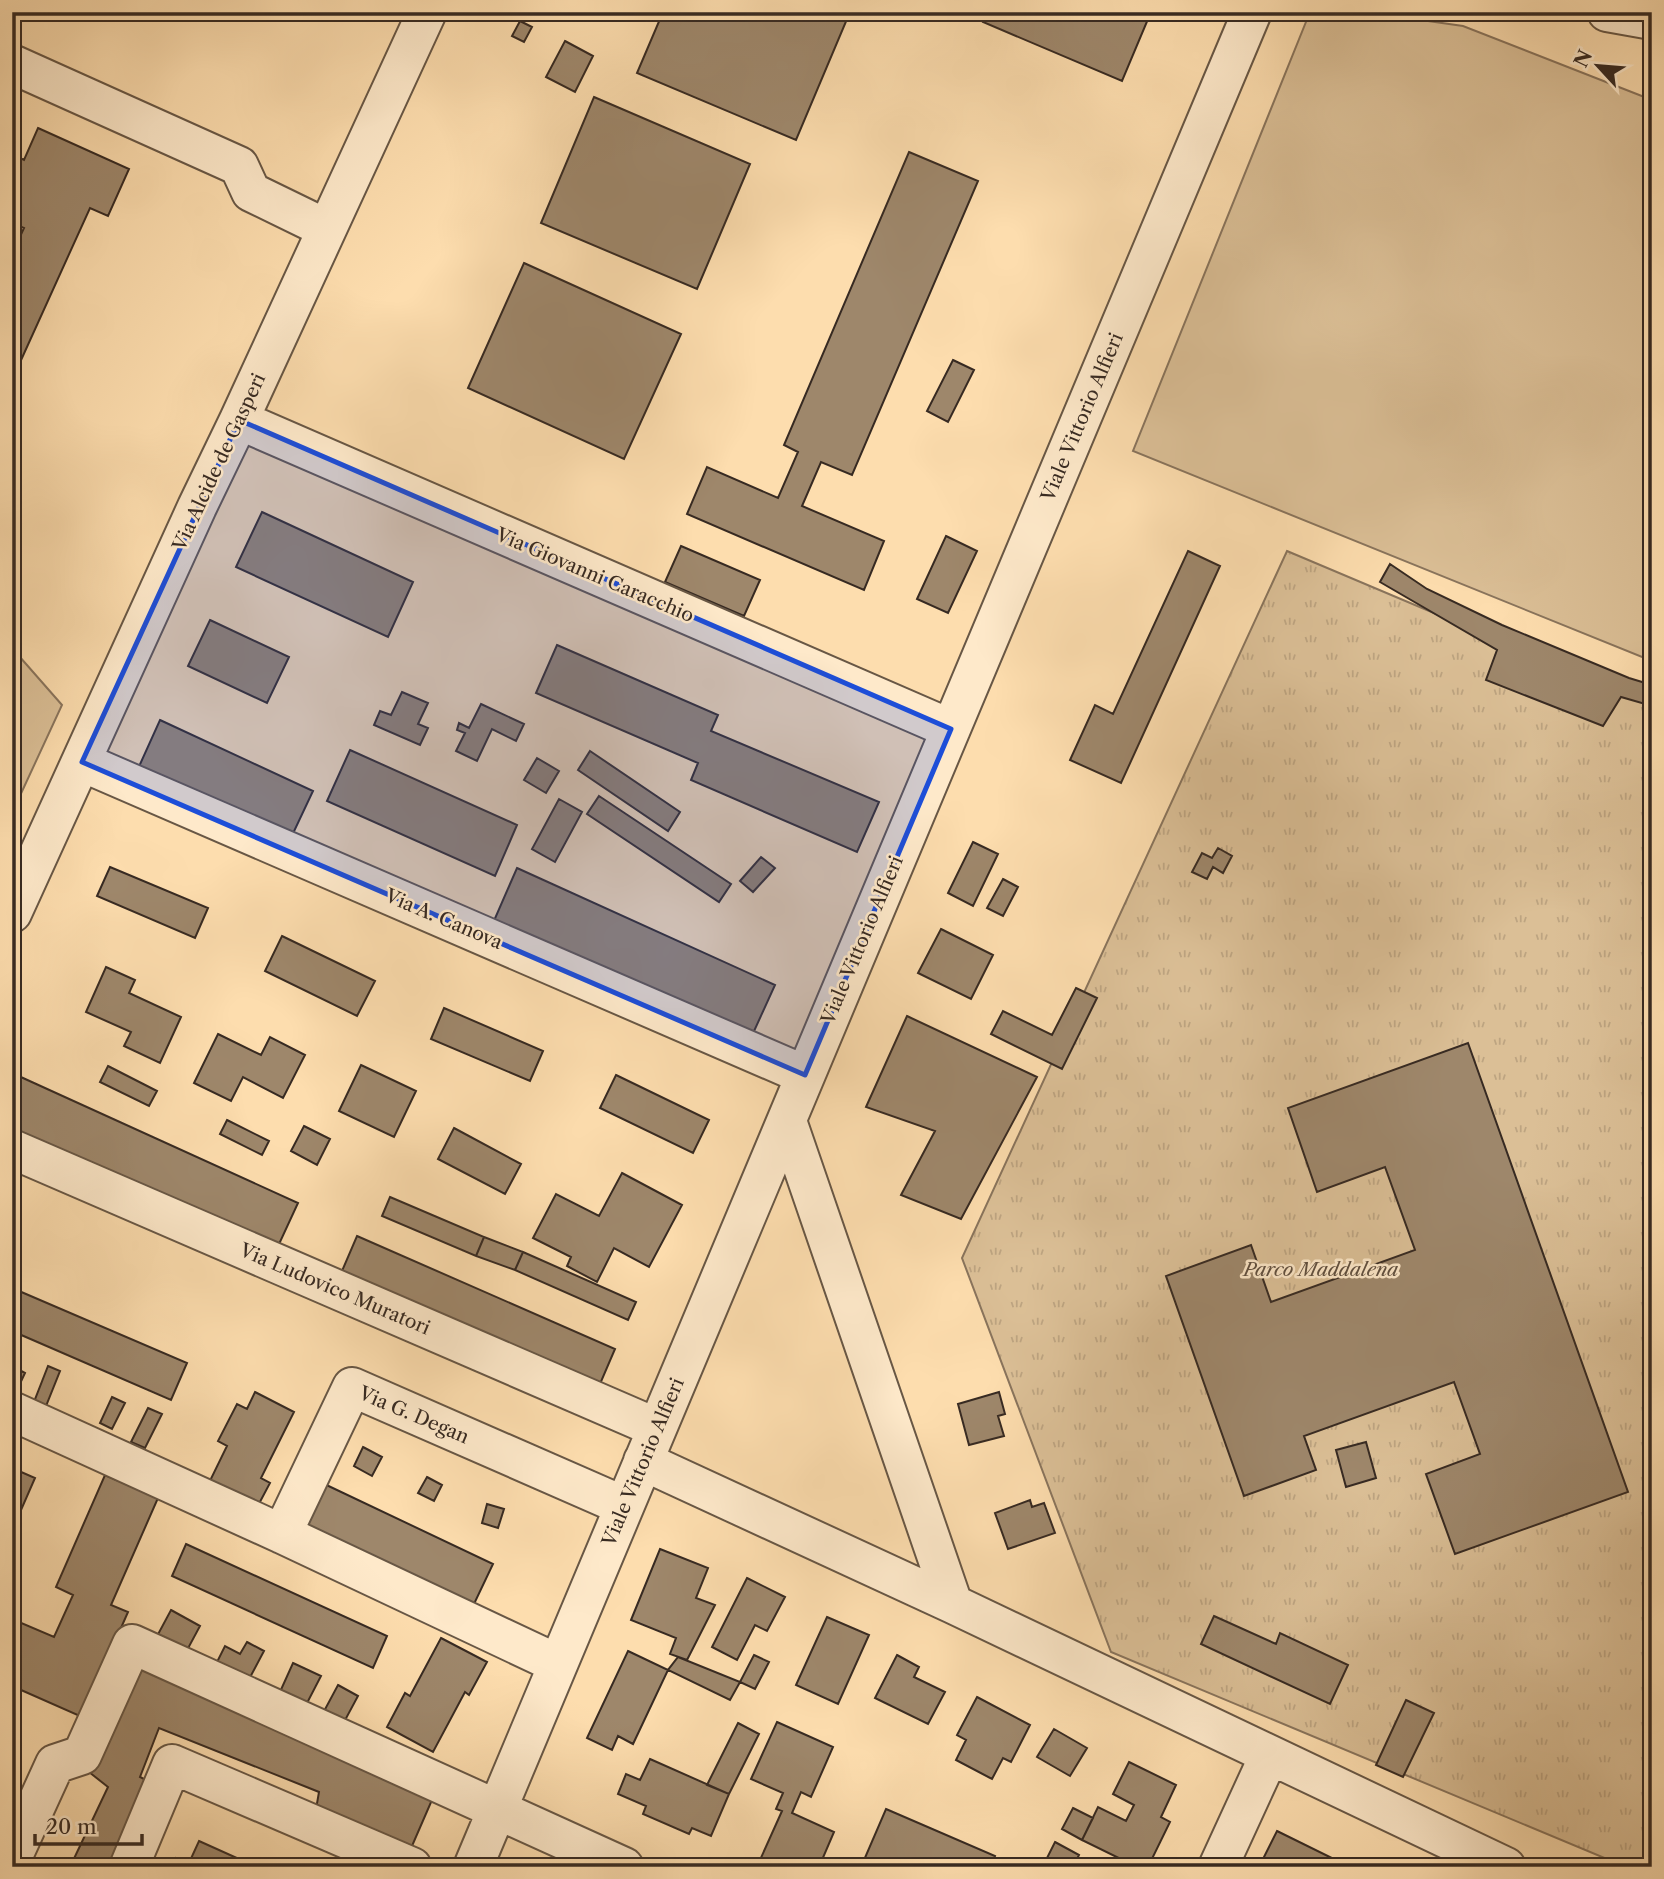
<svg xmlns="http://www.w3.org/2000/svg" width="1664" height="1879" viewBox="0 0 1664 1879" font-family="'Libre Caslon Text',serif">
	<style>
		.grass { fill: url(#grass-tufts); stroke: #89745c; stroke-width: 2 }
		.pitch { fill: #dbbf96; stroke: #89745c; stroke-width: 2 }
		.building { fill: #9e876b; stroke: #372a22; stroke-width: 2 }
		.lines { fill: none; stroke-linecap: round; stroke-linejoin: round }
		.minor-casing { stroke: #685745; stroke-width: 42 }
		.minor { stroke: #fee9ca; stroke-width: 38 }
		.marked { fill: #1d4ed8; fill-opacity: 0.2; stroke: #1d4ed8; stroke-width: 5; stroke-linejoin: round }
		.labels { text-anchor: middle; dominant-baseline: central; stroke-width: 5; stroke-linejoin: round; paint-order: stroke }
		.street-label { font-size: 19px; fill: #372a22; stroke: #fee9ca }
		.park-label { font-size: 19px; font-style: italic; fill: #604f3f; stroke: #fee9ca }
	</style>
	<defs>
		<pattern id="grass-tufts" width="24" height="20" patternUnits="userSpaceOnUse" patternTransform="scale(1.75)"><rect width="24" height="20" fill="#dbbf96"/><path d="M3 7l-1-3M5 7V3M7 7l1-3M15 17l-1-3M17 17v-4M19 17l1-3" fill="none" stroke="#bda481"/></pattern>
	</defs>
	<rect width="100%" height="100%" fill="#fdddae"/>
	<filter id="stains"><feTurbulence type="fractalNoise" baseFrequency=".00286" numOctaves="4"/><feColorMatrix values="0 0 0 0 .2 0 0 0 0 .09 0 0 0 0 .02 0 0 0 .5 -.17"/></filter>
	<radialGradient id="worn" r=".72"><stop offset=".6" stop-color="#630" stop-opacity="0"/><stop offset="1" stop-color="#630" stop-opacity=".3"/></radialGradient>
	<path class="grass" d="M1287 551 1652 705V1867H1626L1111 1652 962 1258Z"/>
	<path class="pitch" d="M1310 12H1365L1463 26 1652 100V661L1133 451Z
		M12 648 62 705 12 813Z"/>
	<path class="building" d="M663 12H850L796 140 637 73Z
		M987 12H1151L1122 81 983 22Z
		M520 21 532 27 524 42 512 36Z
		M565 41 593 56 575 92 546 77Z
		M594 97 750 164 697 289 541 223Z
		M38 128 129 169 108 216 90 208 12 380V254L24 228 12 223V154L24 160Z
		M909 152 978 181 852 475 821 462 802 506 884 541 864 590 687 514 707 467 778 498 798 452 784 445Z
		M524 263 681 334 624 459 468 388Z
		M953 360 974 370 948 422 927 411Z
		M262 512 413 582 388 637 236 567Z
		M946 536 977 551 948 613 917 599Z
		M681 546 760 580 744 616 665 582Z
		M1188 551 1220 566 1121 783 1070 760 1095 705 1113 714Z
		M1390 564 1427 589 1502 625 1629 678 1652 685V706L1621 697 1603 726 1486 680 1497 650 1380 582Z
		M210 620 289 657 267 703 188 666Z
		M557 645 718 715 711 731 879 802 857 852 691 780 698 763 536 693Z
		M402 692 428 703 418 724 428 728 420 745 374 725 380 711 391 715Z
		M481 704 524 724 516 741 492 729 477 761 456 751 465 733 457 730 459 723 469 728Z
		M160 720 313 791 289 842 137 771Z
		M350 750 517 825 495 876 327 801Z
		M590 751 680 812 668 831 578 770Z
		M537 758 559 771 546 793 524 780Z
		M599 796 731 884 719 902 587 814Z
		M559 799 582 812 555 862 532 849Z
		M973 842 998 854 973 906 948 893Z
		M1218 848 1232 856 1223 873 1213 867 1207 879 1192 872 1202 853 1212 858Z
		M761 857 775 868 753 892 740 881Z
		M110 867 208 908 195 938 97 896Z
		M517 868 775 985 750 1040 493 923Z
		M1003 879 1018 887 1003 916 987 908Z
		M941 929 993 955 971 999 918 973Z
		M282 936 375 981 357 1016 265 971Z
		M106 967 135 980 129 993 181 1017 160 1063 124 1046 131 1032 86 1012Z
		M1076 988 1097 998 1062 1069 991 1034 1003 1011 1052 1035Z
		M444 1008 543 1051 530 1081 431 1039Z
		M907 1016 1037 1077 961 1219 901 1195 935 1131 866 1107Z
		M218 1034 261 1055 270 1037 305 1055 283 1098 243 1077 231 1101 194 1083Z
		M1468 1043 1628 1492 1455 1554 1426 1474 1480 1454 1454 1382 1304 1436 1316 1470 1244 1496 1166 1276 1251 1245 1271 1302 1415 1250 1385 1167 1317 1192 1288 1108Z
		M361 1065 416 1091 394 1137 339 1111Z
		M108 1066 157 1091 149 1106 100 1082Z
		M12 1073 298 1203 274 1255 12 1136Z
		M616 1075 709 1120 693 1153 600 1108Z
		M227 1120 269 1141 262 1155 220 1134Z
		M304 1126 330 1139 317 1165 291 1151Z
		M454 1128 521 1164 505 1194 438 1159Z
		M622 1173 682 1205 649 1267 614 1248 597 1282 567 1266 571 1257 533 1238 556 1194 599 1216Z
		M390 1197 484 1237 476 1256 382 1216Z
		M357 1236 615 1349 597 1391 339 1278Z
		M484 1237 523 1252 515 1270 476 1256Z
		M523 1252 636 1302 628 1320 515 1270Z
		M12 1288 187 1363 171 1400 12 1331Z
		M12 1366 25 1373 17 1390 12 1387Z
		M48 1366 60 1371 46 1406 34 1402Z
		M255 1392 294 1412 261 1478 270 1483 253 1515 205 1491 227 1446 218 1441 237 1404 247 1409Z
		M999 1392 1005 1414 998 1416 1004 1436 969 1445 958 1404Z
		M112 1397 125 1403 112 1429 100 1423Z
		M148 1408 162 1414 145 1448 131 1442Z
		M1366 1442 1376 1478 1346 1487 1336 1450Z
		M363 1447 382 1457 372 1476 354 1466Z
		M12 1468 35 1478 18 1517 12 1514Z
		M105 1475 158 1498 111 1605 128 1612 82 1717 12 1686V1619L54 1637 73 1595 56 1587Z
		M427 1477 442 1485 434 1501 418 1493Z
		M318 1481 493 1564 474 1604 298 1522Z
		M1030 1500 1032 1507 1044 1503 1055 1533 1008 1549 995 1513Z
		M487 1504 504 1509 498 1528 482 1523Z
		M186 1544 387 1636 373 1668 172 1576Z
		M660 1549 708 1568 696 1598 715 1605 687 1660 670 1654 676 1638 631 1620Z
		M747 1578 785 1597 767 1631 755 1625 737 1660 712 1647Z
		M171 1610 200 1626 185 1654 156 1638Z
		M1214 1616 1276 1644 1280 1633 1348 1665 1330 1704 1201 1644Z
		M827 1617 869 1635 838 1704 796 1685Z
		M441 1638 487 1662 469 1695 465 1692 433 1752 387 1727 405 1693 410 1696Z
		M247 1642 264 1651 247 1683 215 1666 225 1646 240 1654Z
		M628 1651 668 1670 633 1744 618 1736 612 1750 587 1738Z
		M142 1654 435 1793 412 1846 315 1815 319 1792 159 1728 140 1777 158 1786 115 1867H70L108 1787 89 1772Z
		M754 1655 769 1662 755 1689 740 1682Z
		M897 1655 919 1667 914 1677 945 1692 928 1724 875 1698Z
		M678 1657 740 1682 730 1700 668 1670Z
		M293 1663 321 1676 305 1707 279 1694Z
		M338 1685 358 1696 343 1724 323 1713Z
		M977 1697 1030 1725 1011 1762 1003 1758 992 1779 956 1760 966 1740 957 1735Z
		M1406 1700 1434 1713 1403 1777 1376 1765Z
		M777 1722 833 1747 811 1797 801 1792 792 1813 834 1832 819 1867H776L760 1860 782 1811 776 1809 783 1793 751 1779Z
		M738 1723 759 1734 729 1794 707 1785Z
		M1054 1729 1087 1748 1070 1776 1037 1757Z
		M650 1759 729 1794 711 1836 692 1828 689 1834 643 1814 646 1806 618 1794 626 1774 640 1780Z
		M1129 1762 1176 1785 1161 1817 1170 1822 1148 1867H1137L1082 1840 1098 1807 1126 1821 1134 1805 1113 1794Z
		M1073 1808 1093 1818 1082 1840 1062 1829Z
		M886 1809 995 1856 990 1867H861Z
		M1277 1831 1340 1862 1338 1867H1259Z
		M199 1841 257 1867H172L176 1858 189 1863Z
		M1055 1842 1079 1855 1073 1867 1043 1866Z"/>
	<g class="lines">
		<defs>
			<path id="minor" d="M1607 12 1652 20
				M12 64 239 166 251 192 327 229
				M239 420 951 729
				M82 762 805 1075
				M12 913 197 507 239 420 427 12
				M787 1121 953 1604
				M12 1149 657 1428
				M12 1411 282 1534 558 1664
				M643 1461 953 1604 1506 1867
				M282 1534 352 1387 624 1506
				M12 1858 55 1764 82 1755 132 1644 624 1867
				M129 1867 172 1764 412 1867
				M473 1867 1252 12
				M1218 1867 1269 1756"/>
		</defs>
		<use href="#minor" class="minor-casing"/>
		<use href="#minor" class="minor"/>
	</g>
	<path class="marked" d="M239 420 951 729 805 1075 82 762Z"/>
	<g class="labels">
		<g class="street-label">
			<text transform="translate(1082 417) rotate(-67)">Viale Vittorio Alfieri</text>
			<text transform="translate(219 462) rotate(-65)">Via Alcide de Gasperi</text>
			<text transform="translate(595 575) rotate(23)">Via Giovanni Caracchio</text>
			<text transform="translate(444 919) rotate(23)">Via A. Canova</text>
			<text transform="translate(862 940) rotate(-67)">Viale Vittorio Alfieri</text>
			<text transform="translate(335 1289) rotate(23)">Via Ludovico Muratori</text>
			<text transform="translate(414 1415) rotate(23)">Via G. Degan</text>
			<text transform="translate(643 1462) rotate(-67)">Viale Vittorio Alfieri</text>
		</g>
		<g class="park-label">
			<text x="1321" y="1269">Parco Maddalena</text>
		</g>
	</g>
	<rect width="1664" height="1879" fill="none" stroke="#fdddae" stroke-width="42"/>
	<rect x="14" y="14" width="1636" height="1851" fill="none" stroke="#372a22" stroke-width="3.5"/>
	<rect x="21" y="21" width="1622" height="1837" fill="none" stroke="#372a22" stroke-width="2"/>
	<g transform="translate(1598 66) rotate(296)" stroke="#fee9ca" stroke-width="5" paint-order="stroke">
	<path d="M0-5L12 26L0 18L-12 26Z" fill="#372a22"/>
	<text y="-10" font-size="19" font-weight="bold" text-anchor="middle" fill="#372a22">N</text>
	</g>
	<path d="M35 1834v10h107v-10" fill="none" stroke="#372a22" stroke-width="3.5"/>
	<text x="46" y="1834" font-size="21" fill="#372a22" stroke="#fee9ca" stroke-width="5" paint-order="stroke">20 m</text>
	<rect width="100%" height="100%" filter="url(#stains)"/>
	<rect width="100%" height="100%" fill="url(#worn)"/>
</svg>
